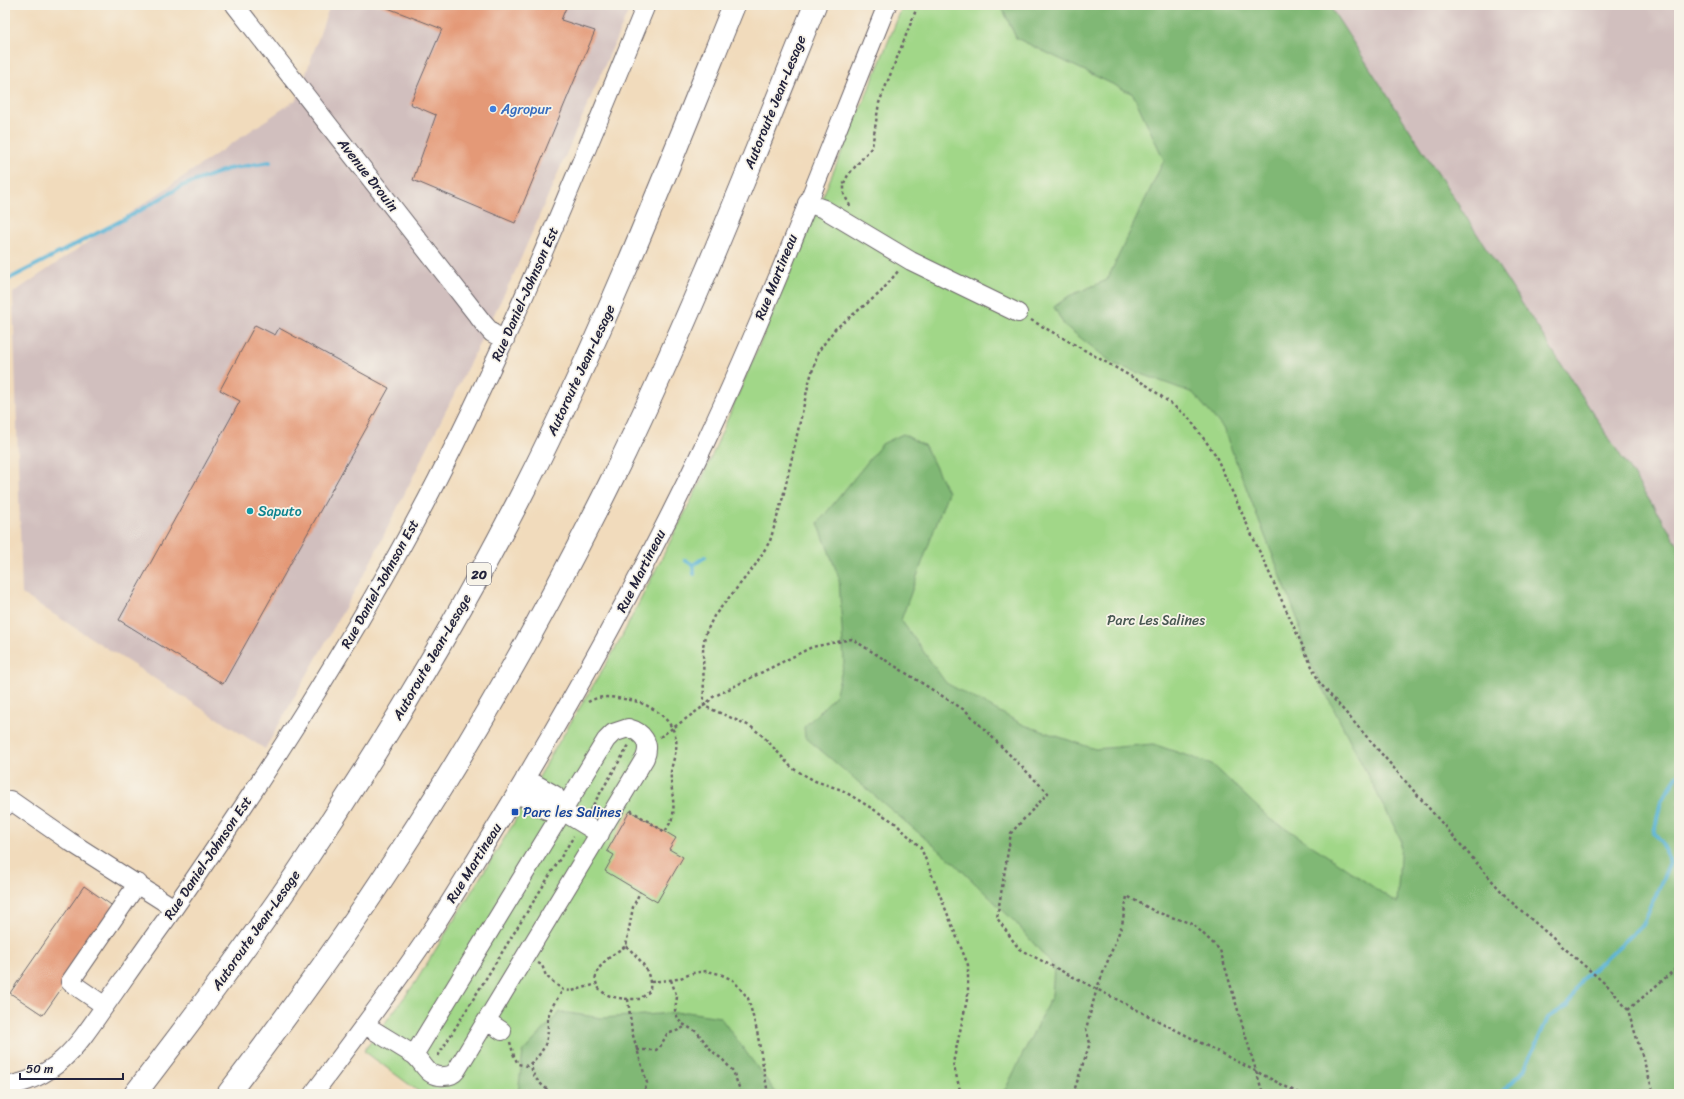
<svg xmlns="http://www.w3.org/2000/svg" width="1684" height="1099" viewBox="0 0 1684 1099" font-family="Sriracha,sans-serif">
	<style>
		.industrial { fill: #d1bfbe }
		.green { fill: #a1d788; stroke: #627c62 }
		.forest { fill: #80b874; stroke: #516d58 }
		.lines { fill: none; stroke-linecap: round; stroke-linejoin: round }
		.stream { stroke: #59b3d6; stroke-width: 4 }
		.building { fill: #e49977 }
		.minor-casing { stroke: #6a6368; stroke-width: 20 }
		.highway-casing { stroke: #6a6368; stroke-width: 24 }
		.path { stroke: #6a6368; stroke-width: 2.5; stroke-dasharray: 3 3; stroke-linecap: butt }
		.minor { stroke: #fff; stroke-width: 18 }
		.highway { stroke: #fff; stroke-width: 22 }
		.shop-dot { fill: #3f7fe0; stroke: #f7f3e8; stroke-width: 1.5 }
		.culture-dot { fill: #0f9aa8; stroke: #f7f3e8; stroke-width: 1.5 }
		.transit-dot { fill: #1a4fb4; stroke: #f7f3e8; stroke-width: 1.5 }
		.labels { text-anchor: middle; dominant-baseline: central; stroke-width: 3.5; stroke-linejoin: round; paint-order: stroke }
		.shield { fill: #f7f3e8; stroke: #62616f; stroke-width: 1 }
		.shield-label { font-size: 13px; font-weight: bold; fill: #22223b }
		.street-label { font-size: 14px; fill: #22223b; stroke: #f7f3e8 }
		.shop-label { font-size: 14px; fill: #366cbe; stroke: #f7f3e8; text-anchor: start }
		.culture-label { font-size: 14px; fill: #0d838f; stroke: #f7f3e8; text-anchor: start }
		.park-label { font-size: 14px; fill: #485852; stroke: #f7f3e8 }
		.transit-label { font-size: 14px; fill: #164399; stroke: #f7f3e8; text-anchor: start }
	</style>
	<rect width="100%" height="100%" fill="#f7f3e8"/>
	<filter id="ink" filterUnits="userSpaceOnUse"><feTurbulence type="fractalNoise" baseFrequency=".025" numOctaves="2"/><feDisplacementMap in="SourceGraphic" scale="8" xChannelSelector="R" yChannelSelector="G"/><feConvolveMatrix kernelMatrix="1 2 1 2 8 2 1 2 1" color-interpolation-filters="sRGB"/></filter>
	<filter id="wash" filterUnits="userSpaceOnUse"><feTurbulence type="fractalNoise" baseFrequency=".012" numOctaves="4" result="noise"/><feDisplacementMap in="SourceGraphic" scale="16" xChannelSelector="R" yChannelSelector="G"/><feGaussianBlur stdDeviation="0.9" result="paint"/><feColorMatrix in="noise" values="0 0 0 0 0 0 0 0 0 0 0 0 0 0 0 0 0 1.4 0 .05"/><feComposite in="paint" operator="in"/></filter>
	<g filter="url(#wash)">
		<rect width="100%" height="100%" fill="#f1dbbc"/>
		<path class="industrial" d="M330 5H631L514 274 367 569 265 749 22 594 13 293 297 99Z
			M1329 5H1679V549Z"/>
		<path class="green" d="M903 5H1328L1679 1094H422L364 1051 415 983 512 826 553 752 618 644 701 481 873 79Z"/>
		<path class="forest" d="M1001 5H1329L1679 546V1094H996L1005 1090 1052 995 1054 967 1015 922 952 861 805 737 804 727 835 696 844 663 839 578 818 523 882 444 903 434 925 446 948 492 901 620 946 683 1024 725 1095 749 1153 744 1212 764 1271 820 1286 828 1397 903 1401 840 1303 649 1299 623 1223 428 1193 393 1114 364 1064 325 1054 307 1069 296 1107 280 1164 160 1133 94 1016 38Z
			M560 1012 602 1018 687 1012 720 1017 777 1094H518L523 1052Z"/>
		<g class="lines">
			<path class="stream" d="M5 281 134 214 182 186 228 169 270 162
				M685 560 693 565
				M694 574 693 565 705 557
				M1500 1094 1524 1070 1548 1018 1568 1005 1581 980 1643 925 1670 862 1661 841 1654 833 1661 801 1679 774"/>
		</g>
		<g id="blocks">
			<path class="building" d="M380 5H567L561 20 595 31 515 223 413 180 436 115 410 104 442 29Z
				M255 325 275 335 279 328 389 388 223 684 119 620 240 401 220 390Z
				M630 811 676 838 669 849 683 857 657 902 605 871 614 855 607 851Z
				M84 886 117 909 43 1015 10 993Z"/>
		</g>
	</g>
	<g filter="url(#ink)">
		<use href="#blocks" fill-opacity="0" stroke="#6a6368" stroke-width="1"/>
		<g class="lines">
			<defs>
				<path id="minor" d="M235 5 484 324 492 333 505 340
					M807 203 824 209 911 261 1018 313
					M628 728C643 732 651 743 645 758L456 1071C453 1075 449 1076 444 1076 427 1078 425 1064 414 1055L606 740 613 733Z
					M525 778 555 795 562 811
					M517 793 546 810 562 811 600 834
					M5 807 10 800 69 841 174 908
					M105 1006 70 982 138 883
					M487 1021 502 1031
					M365 1025 414 1055
					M5 1086C59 1079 81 1040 109 1000 128 973 146 947 165 921 264 780 358 634 437 480 516 326 580 165 646 5
					M313 1094C353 1041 393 988 430 933 455 895 478 856 502 817 576 695 645 570 706 441 773 298 828 151 887 5"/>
				<path id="highway" d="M135 1094C190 1022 244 951 295 876 379 752 457 622 525 488 604 332 668 168 734 5
					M228 1094C281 1024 333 954 381 881 468 751 545 615 614 475 689 322 751 163 815 5"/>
			</defs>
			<use href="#minor" class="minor-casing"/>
			<use href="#highway" class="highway-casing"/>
			<path class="path" d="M850 206 844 194V183L848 175 872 147 879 103 918 5
				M1031 320 1148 386 1188 417 1215 454 1319 682 1508 899 1610 988 1628 1010 1654 1094
				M588 702C599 695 612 697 624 699 645 701 672 716 676 739 678 751 672 761 671 772 670 786 675 801 673 815 672 821 668 826 665 832L630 810
				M660 737 704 706 703 647 705 635 714 616 754 567 770 541 783 497 809 382 818 352 835 329 880 293 899 270
				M590 810 629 745
				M626 946C640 959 652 971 650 991L640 999C627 999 604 1000 597 985 595 981 595 975 598 970 604 960 616 952 626 946L633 907 640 892
				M538 963 542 965 546 976 563 990 572 991 597 984
				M671 980 677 997 675 1010 678 1019 681 1023 697 1032 712 1051 723 1060 733 1071 740 1090V1094
				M651 982 678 979 693 973 707 971 720 974 733 980 748 998 757 1031 768 1094
				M628 999 632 1032 647 1083 643 1094
				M1628 1010 1679 966
				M510 1042 514 1056 518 1064 527 1066C540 1056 547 1047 548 1030 548 1025 547 1019 549 1014 552 1005 558 998 563 990
				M637 1050H656L660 1047 667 1034 679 1030 686 1026
				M438 1056 574 836
				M532 1062C529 1076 543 1087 554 1094
				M964 1094 960 1090 953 1063 968 995V965L921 848 894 822 842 790 815 781 792 768 764 737 750 726 704 706 713 697 812 647 852 639 966 711 1048 793 1011 833 997 918 1019 949 1300 1094
				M1073 1094 1090 1043 1086 1029 1097 988 1122 925 1127 896 1156 912 1193 924 1220 950 1263 1094"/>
			<use href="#minor" class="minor"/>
			<use href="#highway" class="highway"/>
		</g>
	</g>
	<circle class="shop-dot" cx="493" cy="109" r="4"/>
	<circle class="culture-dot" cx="250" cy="511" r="4"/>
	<rect class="transit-dot" x="511" y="808" width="8" height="8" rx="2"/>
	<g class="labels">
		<rect class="shield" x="467" y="563" width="24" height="22" rx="3"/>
		<g class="shield-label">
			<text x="479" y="574">20</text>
		</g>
		<g class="street-label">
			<text transform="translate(775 102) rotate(-68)">Autoroute Jean-Lesage</text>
			<text transform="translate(368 175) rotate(52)">Avenue Drouin</text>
			<text transform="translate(776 277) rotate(-68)">Rue Martineau</text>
			<text transform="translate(525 294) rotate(-66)">Rue Daniel-Johnson Est</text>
			<text transform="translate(581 370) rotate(-65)">Autoroute Jean-Lesage</text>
			<text transform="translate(641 571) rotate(-63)">Rue Martineau</text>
			<text transform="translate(380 584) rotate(-61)">Rue Daniel-Johnson Est</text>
			<text transform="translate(432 657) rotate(-60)">Autoroute Jean-Lesage</text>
			<text transform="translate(208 858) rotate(-56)">Rue Daniel-Johnson Est</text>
			<text transform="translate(474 863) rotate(-58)">Rue Martineau</text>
			<text transform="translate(256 930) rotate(-55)">Autoroute Jean-Lesage</text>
		</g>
		<g class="shop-label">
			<text x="501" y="109">Agropur</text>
		</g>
		<g class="culture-label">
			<text x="258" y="511">Saputo</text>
		</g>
		<g class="park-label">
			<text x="1156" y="620">Parc Les Salines</text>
		</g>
		<g class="transit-label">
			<text x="523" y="812">Parc les Salines</text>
		</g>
	</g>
	<rect width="1684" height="1099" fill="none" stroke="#f7f3e8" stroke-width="20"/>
	<path d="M20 1073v6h103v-6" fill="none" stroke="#22223b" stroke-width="2"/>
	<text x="26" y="1073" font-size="12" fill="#22223b" stroke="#f7f3e8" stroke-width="3" paint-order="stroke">50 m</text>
</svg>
